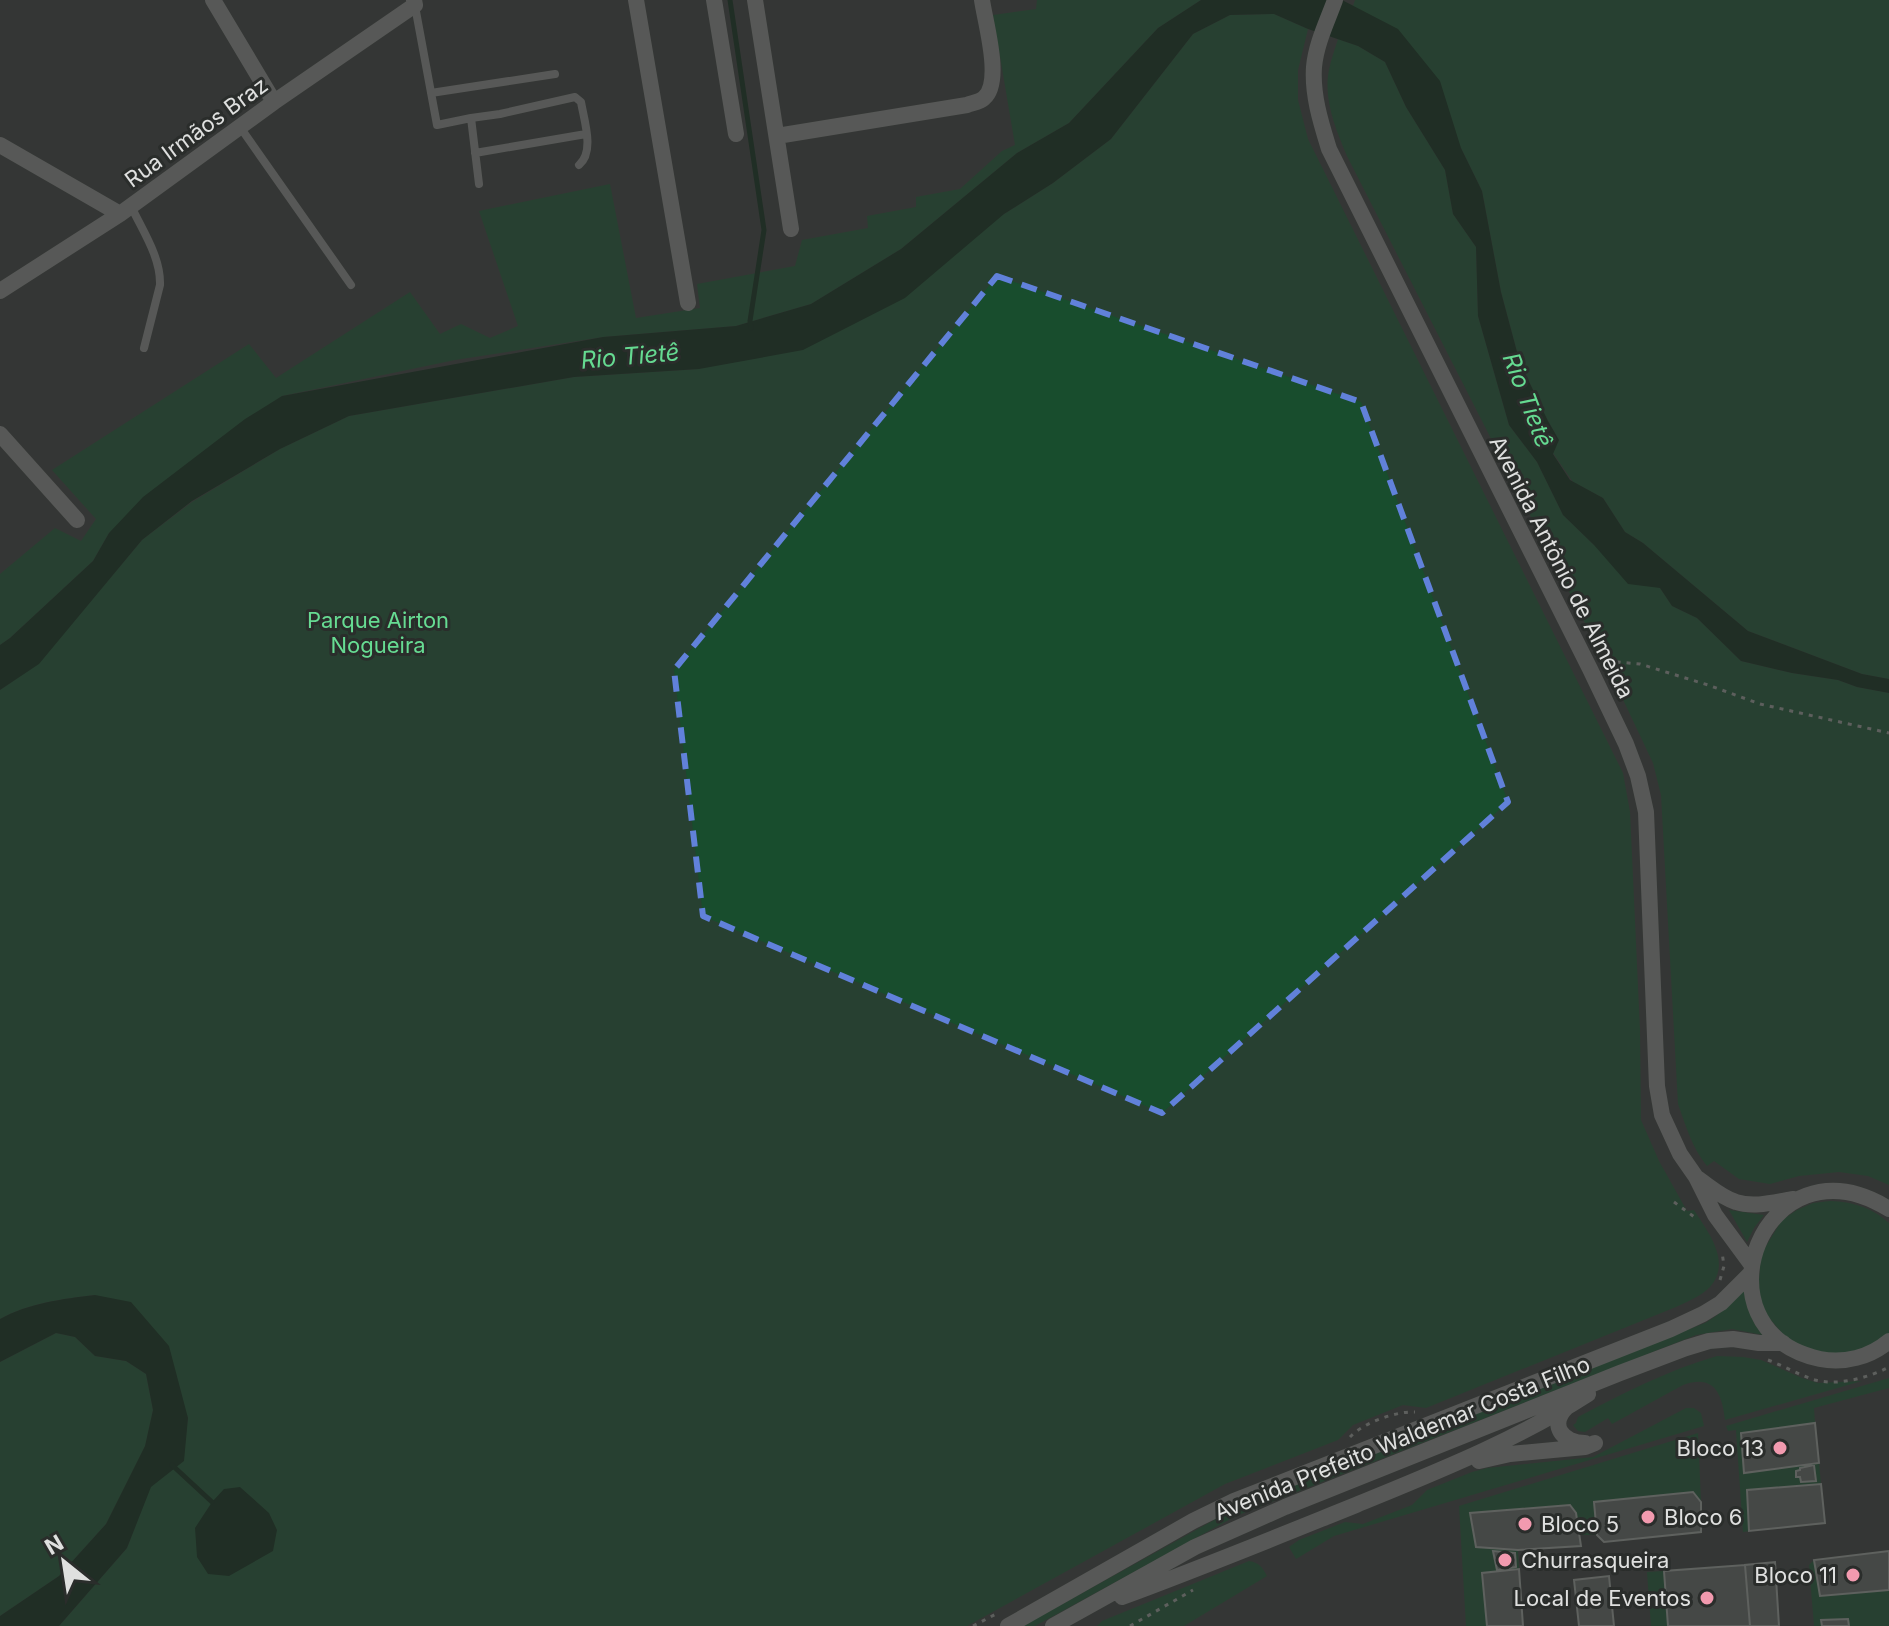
<svg xmlns="http://www.w3.org/2000/svg" width="1889" height="1626" viewBox="0 0 1889 1626" font-family="Inter,sans-serif">
	<style>
		.green { fill: #184d2d }
		.water { fill: #082413 }
		.lines { fill: none; stroke-linecap: round; stroke-linejoin: round }
		.stream { stroke: #082413; stroke-width: 5 }
		.building { fill: #5a5d5b; stroke: #909491; stroke-width: 2 }
		.path { stroke: #8e908e; stroke-width: 3; stroke-dasharray: 4 6; stroke-linecap: butt }
		.lane { stroke: #818281; stroke-width: 8 }
		.street { stroke: #818281; stroke-width: 16 }
		.marked { fill: none; stroke: #6181da; stroke-width: 6; stroke-dasharray: 16 10; stroke-linejoin: round }
		.poi-dot { fill: #f29aaf; stroke: #2a2d2b; stroke-width: 3 }
		.labels { text-anchor: middle; dominant-baseline: central; stroke-width: 6; stroke-linejoin: round; paint-order: stroke }
		.street-label { font-size: 22px; fill: #dfe0df; stroke: #2a2d2b }
		.park-label { font-size: 22px; fill: #66db92; stroke: #2a2d2b }
		.poi-label { font-size: 22px; fill: #dfe0df; stroke: #2a2d2b; text-anchor: end }
		.water-label { font-size: 24px; font-style: italic; fill: #65da91; stroke: #2a2d2b }
	</style>
	<rect width="100%" height="100%" fill="#343735"/>
	<path class="green" d="M1037 0H1201L1158 28 1069 123 1017 153 901 249 811 304 736 326 603 337 455 360 282 396 109 533 93 561 10 638 0 645V574L55 528 81 541 96 519 52 470 249 344 276 378 410 292 440 334 461 324 490 338 518 326 479 211 610 184 636 318 700 308 697 284 795 266 802 240 868 228 867 216 916 207V197L960 189 1002 151 1015 145 993 15 1036 9Z
		M1355 0H1889V679L1862 674 1748 631 1643 543 1625 532 1603 498 1573 482 1553 453 1559 440 1548 421 1520 363 1501 292 1482 191 1461 148 1353 6Z
		M1274 14 1308 29 1298 70V100L1308 139 1623 773 1630 812 1640 1030 1641 1120 1659 1161 1687 1211 1694 1210C1708 1232 1732 1262 1710 1287 1701 1296 1687 1302 1676 1307L1426 1408 1403 1405 1353 1425 1338 1440 1225 1484 967 1626H59L127 1548 150 1487 183 1461 188 1417 95 1295C62 1299 29 1303 0 1319V690L39 663 142 540 192 502 280 449 349 416 574 377 699 369 1004 214 1053 183 1111 139 1193 34 1230 15Z
		M1338 39 1358 46 1385 62 1406 107 1445 170 1453 214 1476 247 1478 316 1509 425 1537 462 1563 515 1594 545 1660 588 1672 606 1697 618 1741 661 1792 673 1838 680 1857 687 1889 693V1185L1868 1176 1839 1172 1799 1176 1770 1184 1739 1179 1714 1161 1707 1166C1692 1148 1686 1126 1678 1104L1661 795 1653 763 1610 672 1347 156C1336 130 1323 99 1329 70 1331 59 1335 49 1338 39Z
		M1830 1201C1853 1202 1871 1207 1889 1223V1333L1883 1339 1866 1349 1827 1356 1790 1342 1764 1312 1758 1293 1761 1254 1782 1220 1797 1210 1813 1203Z
		M1729 1210 1764 1215 1754 1228 1747 1242Z
		M1742 1286 1754 1323 1763 1335 1732 1329 1696 1335 1236 1516 1035 1626H1023L1234 1509 1705 1323C1722 1313 1732 1303 1742 1286Z
		M56 1333 75 1337 95 1356 126 1361 146 1374 153 1410 145 1447 106 1524 59 1576 0 1616V1362Z
		M1717 1356 1743 1357 1761 1360 1802 1378 1818 1383 1862 1381 1725 1420C1722 1393 1714 1374 1683 1385L1612 1424 1608 1418 1585 1432 1578 1431 1573 1425 1576 1423 1578 1417C1624 1393 1668 1370 1717 1356Z
		M1889 1378V1388L1814 1408 1815 1423 1741 1433 1745 1473 1819 1463 1821 1484 1747 1490 1749 1531 1743 1532 1736 1430 1728 1431 1726 1426Z
		M1686 1408H1694L1701 1413 1704 1426 1334 1536 1296 1559 1289 1547 1299 1540 1345 1522 1363 1524 1412 1505 1427 1490 1472 1472 1487 1468 1593 1457Z
		M1698 1433 1701 1502 1692 1492 1594 1502 1597 1535H1580L1576 1513 1570 1505 1470 1514 1476 1547 1518 1550 1519 1569 1482 1574 1487 1626H1466L1459 1506Z
		M1814 1560 1821 1596 1889 1590V1626H1814L1809 1565Z
		M1249 1561C1260 1563 1262 1567 1267 1576L1184 1626H1097L1102 1621Z
		M1664 1571 1668 1626H1651L1647 1572Z"/>
	<path class="water" d="M1201 0H1342L1398 29 1440 81 1461 148 1482 191 1501 292 1520 363 1548 421 1559 440 1553 454 1570 480 1603 498 1625 532 1643 543 1748 631 1862 674 1889 679V693L1857 687 1838 680 1792 673 1741 661 1697 618 1672 606 1660 588 1628 584 1594 545 1563 515 1537 462 1509 425 1478 316 1476 247 1453 214 1445 170 1406 107 1385 62 1358 46 1308 29 1274 14 1230 15 1193 34 1111 139 1053 183 1004 214 905 298 803 350 699 369 574 377 349 416 280 449 192 501 142 540 39 664 0 690V645L10 638 93 561 109 533 143 497 245 419 282 396 603 337 736 326 811 304 901 249 1017 153 1069 123 1158 28Z
		M95 1295 131 1302 169 1346 188 1418 184 1461 151 1487 127 1548 59 1626H0V1616L59 1576 106 1524 145 1446 153 1410 146 1374 126 1361 95 1356 75 1337 56 1333 0 1362V1319C29 1303 62 1299 95 1295Z
		M240 1487 269 1513 277 1530 273 1551 229 1576 208 1574 197 1557 195 1528 212 1502 224 1489Z"/>
	<g class="lines">
		<path class="stream" d="M730 0 764 230 750 321 751 328
			M172 1465 212 1502"/>
	</g>
	<path class="building" d="M1815 1423 1819 1463 1744 1473 1741 1433Z
		M1814 1465 1816 1481 1801 1482 1800 1477H1796V1471L1800 1470V1468Z
		M1821 1484 1825 1523 1749 1531 1747 1490Z
		M1693 1492 1701 1502V1532L1604 1542 1597 1535 1594 1502Z
		M1570 1505 1576 1513 1581 1546 1518 1550 1476 1547 1470 1513Z
		M1493 1551 1515 1553 1516 1567 1497 1570Z
		M1889 1551V1590L1820 1596 1814 1560Z
		M1775 1562 1779 1626H1750L1745 1565Z
		M1745 1565 1750 1626H1668L1664 1571Z
		M1519 1569 1523 1626H1487L1482 1573Z
		M1609 1576 1614 1626H1579L1574 1580Z
		M1848 1619 1849 1626H1822L1821 1620Z"/>
	<g class="lines">
		<path class="path" d="M1607 665 1618 662 1640 664 1708 685 1760 704 1889 733
			M1674 1202 1697 1219
			M1720 1280 1724 1266 1722 1252
			M1768 1360C1784 1366 1799 1375 1815 1380 1838 1386 1868 1378 1889 1367
			M1350 1437C1363 1423 1396 1411 1415 1412
			M973 1626 998 1613
			M1130 1626 1193 1590"/>
		<path class="lane" d="M415 6 437 125 471 118
			M431 93 555 74
			M240 127 351 285
			M475 153 586 134
			M479 184 471 118 500 114 575 97 581 102C584 120 595 152 579 165
			M131 206C142 230 161 257 160 285L144 348
			M1533 1566 1540 1560 1548 1559"/>
		<path class="street" d="M213 0 274 102
			M636 0 688 303
			M714 0 736 134
			M755 0 791 229
			M1335 0C1327 22 1316 44 1314 67 1312 95 1321 123 1329 149L1590 669 1626 744 1638 776 1646 812 1657 1086 1662 1115 1680 1154 1696 1177 1715 1215 1751 1264
			M777 136 967 105C972 103 980 102 984 98 1003 82 985 22 982 0
			M0 145 120 214
			M0 291 120 214 274 102 415 5 414 0
			M0 434 77 520
			M1697 1178C1709 1186 1722 1198 1736 1202 1754 1208 1775 1202 1794 1199
			M1889 1209C1763 1131 1689 1331 1820 1359 1844 1364 1870 1357 1889 1341
			M1567 1407C1548 1425 1563 1443 1585 1443
			M1479 1461 1510 1454 1585 1447 1595 1443
			M1122 1597C1201 1568 1279 1536 1356 1505 1436 1472 1515 1441 1588 1394
			M1008 1626 1193 1521 1234 1501 1671 1329 1703 1314 1721 1303 1750 1274
			M1053 1626 1195 1547 1285 1507 1620 1373 1686 1348 1709 1341 1733 1339 1759 1343H1783"/>
	</g>
	<path d="M0 0H1889V1626H0ZM997 276 1361 402 1508 802 1162 1113 703 916 674 670Z" fill="#343735" fill-opacity=".55" fill-rule="evenodd"/>
	<path class="marked" d="M997 276 1361 402 1508 802 1162 1113 703 916 674 670Z"/>
	<g class="poi-dot">
		<circle cx="1780" cy="1448" r="8"/>
		<circle cx="1648" cy="1517" r="8"/>
		<circle cx="1525" cy="1524" r="8"/>
		<circle cx="1505" cy="1560" r="8"/>
		<circle cx="1853" cy="1575" r="8"/>
		<circle cx="1707" cy="1598" r="8"/>
	</g>
	<g class="labels">
		<g class="street-label">
			<text transform="translate(196 132) rotate(-36)">Rua Irmãos Braz</text>
			<text transform="translate(1562 567) rotate(63)">Avenida Antônio de Almeida</text>
			<text transform="translate(1402 1438) rotate(-22)">Avenida Prefeito Waldemar Costa Filho</text>
		</g>
		<g class="park-label">
			<text x="378" y="620">Parque Airton<tspan x="378" dy="25">Nogueira</tspan></text>
		</g>
		<g class="poi-label">
			<text x="1764" y="1448">Bloco 13</text>
			<text x="1664" y="1517" text-anchor="start">Bloco 6</text>
			<text x="1541" y="1524" text-anchor="start">Bloco 5</text>
			<text x="1521" y="1560" text-anchor="start">Churrasqueira</text>
			<text x="1837" y="1575">Bloco 11</text>
			<text x="1691" y="1598">Local de Eventos</text>
		</g>
		<g class="water-label">
			<text transform="translate(630 356) rotate(-5)">Rio Tietê</text>
			<text transform="translate(1528 400) rotate(69)">Rio Tietê</text>
		</g>
	</g>
	<g transform="translate(64 1562) rotate(330)" stroke="#2a2d2b" stroke-width="6" paint-order="stroke">
	<path d="M0-6L14 30L0 20L-14 30Z" fill="#dfe0df"/>
	<text y="-12" font-size="22" font-weight="bold" text-anchor="middle" fill="#dfe0df">N</text>
	</g>
</svg>
